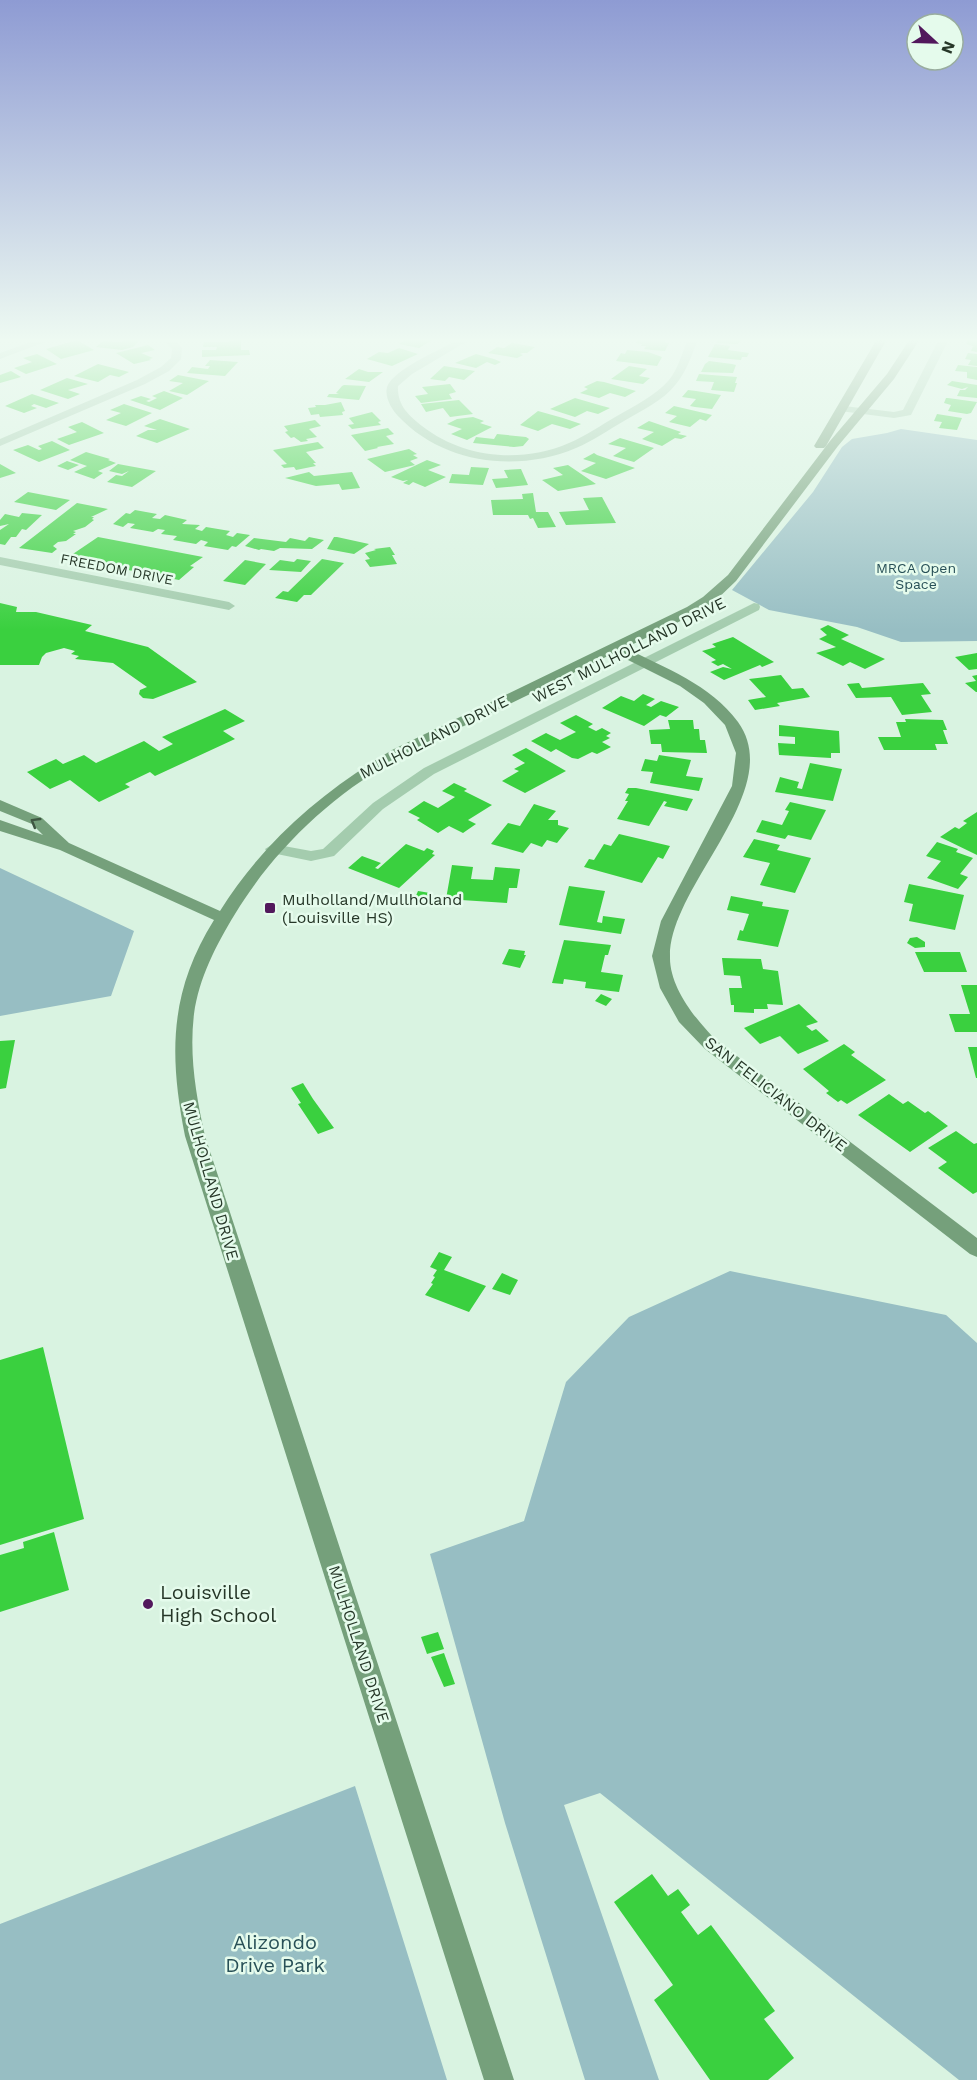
<svg xmlns="http://www.w3.org/2000/svg" width="977" height="2080" viewBox="0 0 977 2080" font-family="'Work Sans',sans-serif">
	<style>
		.green { fill: #97bec3 }
		.building { fill: #3ad03f }
		.lines { fill: none; stroke-linecap: round; stroke-linejoin: round }
		.street { fill: #a4ccae; fill-rule: evenodd }
		.secondary { fill: #75a07b; fill-rule: evenodd }
		.oneway { stroke: #3e5641 }
		.poi-dot { fill: #52185c; stroke: #e5fbec; stroke-width: 2 }
		.labels { text-anchor: middle; dominant-baseline: central; stroke-width: 5; stroke-linejoin: round; paint-order: stroke }
		.far-park-label { font-size: 14px; fill: #285057; stroke: #e5fbec }
		.far-street-label { font-size: 14px; fill: #263728; stroke: #e5fbec }
		.street-label { font-size: 16px; fill: #263728; stroke: #e5fbec }
		.poi-label { font-size: 16px; fill: #263728; stroke: #e5fbec; text-anchor: start }
		.near-poi-label { font-size: 20px; fill: #263728; stroke: #e5fbec; text-anchor: start }
		.near-park-label { font-size: 20px; fill: #285057; stroke: #e5fbec }
	</style>
	<rect width="100%" height="100%" fill="#d9f3e1"/>
	<path class="green" d="M901 429 977 440V641L901 642 857 627 769 610 732 590 813 492 842 447 852 439 887 433Z
		M0 868 134 931 111 996 0 1016Z
		M730 1271 946 1315 977 1343V2080H959L600 1793 564 1805 659 2080H585L505 1823 430 1554 524 1521 566 1382 629 1317Z
		M355 1786 447 2080H0V1924Z"/>
	<path class="building" d="M125 339 140 340 133 347 122 350 96 347 103 341 121 342Z
		M241 339V350H249L250 355 202 357V350H216L217 347H203L204 342H226Z
		M406 339H434L419 348 399 344Z
		M638 339H667L665 342 669 343 665 351 652 350 644 349 646 346H641L642 344 636 343Z
		M718 339H744L737 344 717 343Z
		M969 339 977 340V352L971 351 973 346 966 344Z
		M77 340 94 350 61 359 46 349Z
		M512 343 535 347 527 353H522L520 354 523 355 517 358 488 353 497 347 504 348Z
		M715 344 730 346 728 350 749 353 747 357H742L741 360 708 357Z
		M148 345 155 350 141 353 153 358 149 359 151 360 134 364 116 353Z
		M399 348 418 354 392 366 367 359 379 352 388 353Z
		M627 350 648 352 662 357 657 366 616 361 621 353 625 354Z
		M968 353 977 354V366L968 365 971 360 965 359Z
		M37 354 57 364 26 374 14 368 32 362 23 358Z
		M476 354 494 359 501 362 495 365 487 362 476 368 455 363Z
		M210 360 238 362 225 376 187 373 192 367 208 369 210 366H205Z
		M709 361 732 364 736 365 733 373 701 372 705 364Z
		M98 364 129 372 119 377 110 375 98 382 74 376Z
		M958 365 977 367V380L967 378V372L955 371Z
		M444 366 475 371 464 380 449 377 445 381 430 379Z
		M629 366 647 369 639 376 650 378 643 384 611 379Z
		M359 369 368 372H383L369 382 345 379Z
		M11 371 21 377 0 383V375Z
		M699 374 737 377 735 383H737L734 392 711 390 714 382 696 381Z
		M178 375 209 381 187 395 169 391 183 383 169 381Z
		M67 378 88 384 68 390 80 394 68 399 40 390Z
		M597 381 604 382 636 391 625 397 610 393 599 398 580 393 588 389 584 387Z
		M952 381 977 385V398L957 396 960 390H965L968 387 962 389 947 385Z
		M450 384 456 392 449 394 452 399 421 403 415 396 428 394 422 387Z
		M342 386 344 385 366 386 359 400 327 397 329 394H339L336 393Z
		M688 390 696 391 721 395 712 409 695 407 690 406 696 399 682 397Z
		M164 391 183 398 160 410 130 400 141 396 151 399 146 401 149 402 157 398 152 396Z
		M32 394 59 403 46 408 34 404 31 406 37 408 24 413 5 406Z
		M575 398 599 405 610 408 598 414 587 411 575 417 550 409Z
		M946 398H948L977 402 971 413 967 414 948 411 951 405 944 403Z
		M459 400 473 414 450 417 443 408 426 412 421 404Z
		M341 402 345 411 342 412 343 415 320 417 319 414 311 415 308 408 316 407 315 405H325Z
		M124 404 152 413 126 426 106 420 121 413 110 410Z
		M674 406 704 413 712 415 706 421 700 419 690 427 669 422 677 416 665 413Z
		M538 411 563 418 581 424 570 429 552 424 538 431 520 425Z
		M372 412 381 421 378 422 381 425 352 429 348 425 354 424 349 418Z
		M937 414 962 418 957 430 939 428 942 422 934 421Z
		M473 417 484 421 480 423 492 427 467 440 451 434 462 429 447 424 457 419Z
		M160 419 190 429 157 443 136 436 148 430H157L144 426Z
		M315 420 321 426 309 429 317 437 306 439 308 441 301 442 294 437 291 438 285 432 288 431 284 426Z
		M649 421 681 432 678 434 687 436 681 439 675 438 662 446 642 439 654 432 637 428Z
		M82 422 104 433 69 445 57 439 77 432 68 427Z
		M388 428 394 434 386 436 394 444 377 447 378 448 365 451 351 435Z
		M497 434 526 437 529 439 523 446 514 447 473 443 476 437 494 439Z
		M620 438 654 448 634 462 613 456 626 448 608 444Z
		M52 441 70 450 39 462 13 450 28 445 39 450 42 449 38 446Z
		M318 442 324 448 306 452 316 463H313L316 466 296 470 294 467 284 468 281 465 287 464 273 450Z
		M409 449 417 454 413 455 418 458 410 461 415 465 385 472 367 459Z
		M86 452 110 459 108 460 116 463 98 471 103 473 94 479 74 472 87 466 70 460Z
		M594 453 597 455 635 468 606 479 581 471 596 463 583 459Z
		M427 460 441 465 428 470 446 477 425 487 413 482 409 485 403 483 408 480 403 481 391 477Z
		M67 461 79 465 68 470 57 466Z
		M0 464 16 473 0 478Z
		M118 464 156 471 132 487 107 482 116 475 122 476 129 471 122 474 109 471Z
		M568 465 596 484 558 491 542 480 563 475 553 468Z
		M471 467 489 468 483 485 449 483 452 474 469 475Z
		M521 469 528 485 496 488 492 479 508 478 504 470Z
		M309 472 314 476 352 472 360 488 342 490 339 484 316 486 285 478Z
		M28 492 70 500 56 510 14 502Z
		M533 493 536 512H548L556 527 538 528 533 518 530 519 528 515H493L491 500 523 499 522 494Z
		M602 497 616 523 566 525 559 512 589 510 583 498Z
		M77 503 108 509 91 517H94L92 519 94 520 85 527 73 531 76 532 73 534H76L66 541 58 542 53 546 57 549 52 553 19 548Z
		M135 510 157 514 152 518 160 519 165 515 187 520 182 524 200 525 195 529 202 531 206 527 230 531 226 535 233 537 237 533 250 535 236 547 232 546 228 550 204 546 208 542 201 540 196 544 173 540 177 536 161 534 165 530 158 529 153 532 130 528 135 524 128 523 123 527 113 524 126 513 130 514Z
		M22 513 42 515 26 530 22 529 16 537H11L5 545 0 544V530L9 524 0 526V520L5 514 19 517Z
		M98 537 203 557 190 566 194 567 179 580 67 558Z
		M309 537 324 540 312 549 280 548 274 551 261 549 259 550 245 546 254 538 286 542 290 538 305 541Z
		M334 537H337L369 544 354 554 327 549Z
		M390 547 395 555H392L397 564 370 567 365 560 370 559 365 553 376 550 374 549Z
		M297 559 311 561 301 572 269 570 280 560 294 562Z
		M322 559 344 563 311 595H304L297 602 275 598 283 591 288 592Z
		M245 560 266 564 245 585 223 581Z
		M0 603 17 607 16 612H36L92 625 85 631 148 647 197 682 153 699 143 698 139 694 140 690 147 687 113 663 75 659 79 656 71 654 75 651 64 648 46 653 42 657 39 665H0Z
		M828 625 849 635 841 639 885 659 865 669 850 662 843 666 816 653 836 647 819 639 827 635 820 629Z
		M733 637 774 662 762 667 760 665 724 680 710 672 723 667 732 669 723 664 718 666 711 662 716 660 702 651 716 647 712 644Z
		M977 653V669L969 670 955 657Z
		M781 675 792 689 803 688 810 697 777 703 780 706 755 710 748 700 766 697 749 679Z
		M977 675V692H976L965 683 976 681 972 676Z
		M859 683 862 688 923 683 931 694 921 695 932 712 902 715 891 697 856 698 847 684Z
		M643 694 655 699 646 705 651 707 661 701 679 707 666 717 660 715 644 726 602 708 621 696 634 701Z
		M225 709 245 721 223 731 235 739 155 776 150 772 125 784 130 787 99 802 70 780 50 789 27 772 56 759 63 764 84 755 96 763 144 741 159 751 173 744 162 737Z
		M576 715 593 724 588 727 596 731 602 728 611 733 606 736 610 738 602 742 611 747 597 754 592 752 578 759 572 758 556 749 551 752 531 741 546 733 560 740 576 732 560 723Z
		M905 719 943 720 947 730H943L948 744H935L937 750H884L878 737H901L896 722H906Z
		M668 720H693L694 729H699L700 740H705L707 753 662 752 661 744H651L649 730 670 729Z
		M779 725 839 731 840 753H831V758L779 755 778 743 795 744V737L779 736Z
		M526 748 566 771 525 793 502 781 519 771 514 769 525 763 512 755Z
		M659 755 691 760 686 776 703 778 699 791 650 783 653 772 641 771 645 759 657 761Z
		M810 763 842 769 833 801 775 792 780 777 799 782 797 788 802 789Z
		M454 783 467 789 464 791 492 805 468 820 476 824 463 833 449 826 438 833 417 820 420 818 408 812 424 801 438 808 455 797 442 791Z
		M628 788H636L693 799 687 811 664 806 667 802 664 801 649 826 617 819 628 801H625L629 794 625 793Z
		M790 802 826 810 811 840 788 835 785 839 756 832 762 820 782 825 789 811 785 810Z
		M534 804 556 811 548 820H558V825L569 828 557 843 547 840 542 847 531 843 523 853 491 844 508 823 520 826Z
		M977 812V855L940 837 955 827 959 829 967 823 963 821Z
		M619 834 670 846 663 859 658 857 642 883 584 867 589 859 594 860 604 844 611 846Z
		M754 839 780 845 777 850 811 858 795 893 760 885 770 863 743 857Z
		M937 842 958 849 956 852 973 858 960 874 968 877 958 889 927 878 941 861 926 856Z
		M406 844 424 851 427 848 434 851 432 854 435 855 399 888 348 868 362 856 381 863 375 868 378 869Z
		M452 865 473 867 471 879 493 880 495 867 520 869 517 888H509L507 903 446 899Z
		M909 884 964 895 955 930 909 921 913 904 904 902Z
		M569 886 605 891 597 922 602 923 603 916 625 919 621 934 559 925Z
		M418 891 430 893 427 899 415 898Z
		M731 896 763 902 762 906 789 910 778 947 737 940 740 930 743 931 749 914 727 910Z
		M917 937 925 942V947L915 948 907 943 910 938Z
		M564 940 611 945 608 955H605L601 972 623 975 619 992 585 988 586 982 564 979 563 984 552 983Z
		M509 949 525 951 524 955H526L520 968 502 964Z
		M915 952H960L967 972H924Z
		M722 958 761 959 763 969 778 971 783 1005 767 1004 768 1009H754V1013L734 1012V1005H731L729 988H742L740 976 724 975Z
		M961 985H977V1032H955L949 1014H970Z
		M601 994 612 999 606 1006 595 1001Z
		M799 1004 818 1022 806 1026 812 1031 816 1029 829 1041 798 1054 780 1036 760 1044 744 1028Z
		M15 1040 6 1088 0 1089V1041Z
		M844 1044 855 1052 851 1055 886 1080 847 1104 841 1100 838 1102 826 1093 829 1091 803 1069Z
		M968 1047H977V1078H976Z
		M303 1083 313 1099 334 1128 318 1134 298 1104 301 1103 291 1088Z
		M889 1094 903 1104 908 1101 925 1113 928 1111 948 1126 910 1152 858 1115Z
		M956 1131 974 1144 977 1143V1192L973 1194 938 1168 947 1162 928 1148Z
		M439 1252 452 1257 444 1270 486 1286 469 1312 425 1295 433 1284 431 1283 435 1277 433 1276 437 1270 430 1267Z
		M502 1273 518 1280 510 1295 492 1289Z
		M43 1347 84 1519 0 1545V1360Z
		M54 1532 69 1590 0 1612V1555L24 1548 23 1542Z
		M438 1632 444 1649 427 1654 421 1637Z
		M444 1653 455 1684 444 1687 431 1657Z
		M652 1874 668 1896 678 1889 690 1905 681 1912 698 1935 711 1925 775 2011 764 2019 794 2058 768 2080H710L654 2000 673 1985 614 1902Z"/>
	<g class="lines">
		<path class="street" d="M39 339H53L0 359V353Z
			M162 339H173L182 348 181 359 169 371 145 384 0 446V439L137 380 161 367 171 358 172 349Z
			M459 339H471L412 374 398 386C397 405 408 415 422 426 463 458 521 464 569 443 586 436 601 425 617 416 634 406 655 396 669 380 678 369 682 353 688 339H698C692 354 687 371 676 384 663 401 642 410 624 421 608 430 593 441 576 448 517 473 443 464 398 416 391 409 382 393 389 383 401 366 440 350 459 339Z
			M939 339H949L911 415 894 418 840 411 839 409 844 406 894 412 903 410Z
			M0 557 229 602 235 606 229 610 0 565Z
			M754 603 759 604 760 607 759 610 434 774 383 809 334 856 311 861 267 852 265 849 273 844 311 851 323 849 373 803 424 768Z"/>
		<path class="secondary" d="M877 339H887L826 446 824 448H816L814 446Z
			M910 339H920L894 379 838 446 736 581 713 603 697 613 625 648C664 667 711 685 738 722 787 790 670 884 670 956 669 987 696 1020 717 1041L977 1238V1257L970 1254 705 1049 679 1022 660 988 652 956 661 921 732 786 736 753 725 725 704 703 680 686 614 653C569 675 524 697 479 719 453 731 427 743 402 756 334 793 275 848 235 914 216 945 199 978 194 1014 189 1055 196 1096 205 1136L514 2080H484L185 1136C169 1055 169 992 214 920L60 850 0 831V820L43 835 32 824 0 811V800L42 818 69 843 220 911C263 842 323 791 392 750L687 607 703 597 728 575 830 441 887 374Z"/>
	</g>
	<defs><path id="oneway-chevron" d="M-2-3.5L2.5 0L-2 3.5" fill="none" stroke-width="1.6" stroke-linecap="round" stroke-linejoin="round" transform="scale(1.5)"/></defs>
	<use class="oneway" href="#oneway-chevron" transform="translate(35 822) rotate(-149)"/>
	<linearGradient id="sky" x2="0" y2="1"><stop stop-color="#8e9bd3"/><stop offset="0.54" stop-color="#eefaf2"/><stop offset="1" stop-color="#eefaf2" stop-opacity="0"/></linearGradient>
	<rect width="977" height="630" fill="url(#sky)"/>
	<g class="poi-dot">
		<rect x="264" y="902" width="12" height="12" rx="3"/>
		<circle cx="148" cy="1604" r="6"/>
	</g>
	<g class="labels">
		<g class="far-park-label">
			<text x="916" y="568">MRCA Open<tspan x="916" dy="16">Space</tspan></text>
		</g>
		<g class="far-street-label">
			<text transform="translate(117 569) rotate(11)">FREEDOM DRIVE</text>
		</g>
		<g class="street-label">
			<text transform="translate(629 650) rotate(-27)">WEST MULHOLLAND DRIVE</text>
			<text transform="translate(434 737) rotate(-27)">MULHOLLAND DRIVE</text>
			<text transform="translate(776 1094) rotate(38)">SAN FELICIANO DRIVE</text>
			<text transform="translate(211 1181) rotate(74)">MULHOLLAND DRIVE</text>
			<text transform="translate(359 1644) rotate(72)">MULHOLLAND DRIVE</text>
		</g>
		<g class="poi-label">
			<text x="282" y="899">Mulholland/Mullholand<tspan x="282" dy="18">(Louisville HS)</tspan></text>
		</g>
		<g class="near-poi-label">
			<text x="160" y="1592">Louisville<tspan x="160" dy="23">High School</tspan></text>
		</g>
		<g class="near-park-label">
			<text x="275" y="1942">Alizondo<tspan x="275" dy="23">Drive Park</tspan></text>
		</g>
	</g>
	<g transform="translate(935 42) rotate(112)"><circle r="28" fill="#e5fbec" stroke="#99ad9e" stroke-width="1.5"/>
	<path d="M0-4.5L10 22L0 15L-10 22Z" fill="#52185c"/>
	<text y="-9" font-size="16" font-weight="bold" text-anchor="middle" fill="#263728">N</text>
	</g>
</svg>
